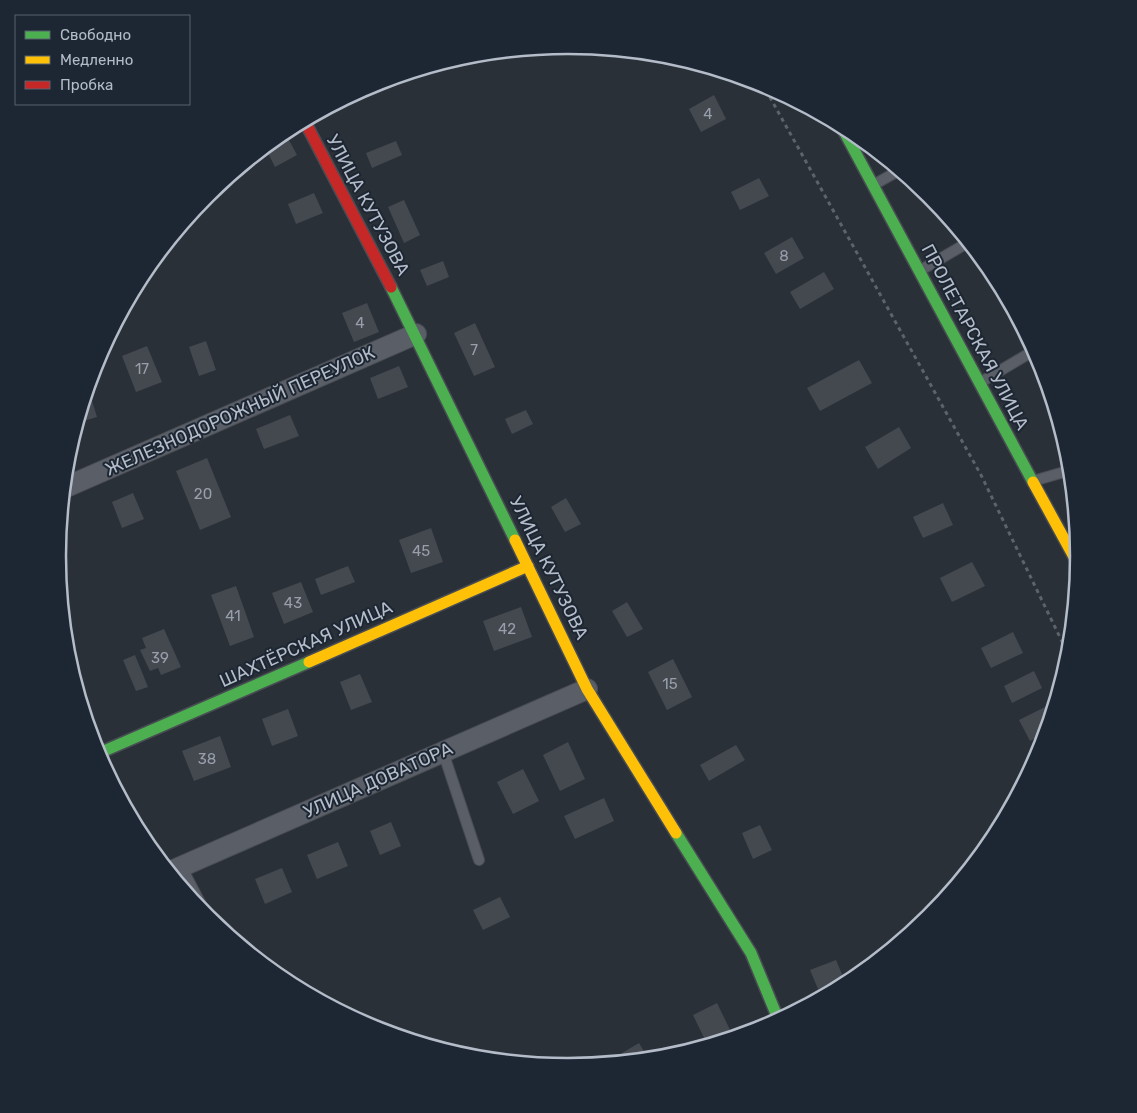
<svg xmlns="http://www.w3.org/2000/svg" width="1137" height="1113" viewBox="0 0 1137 1113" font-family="Rubik,sans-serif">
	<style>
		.building { fill: #444950 }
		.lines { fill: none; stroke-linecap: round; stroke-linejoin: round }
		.lane-casing { stroke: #484c53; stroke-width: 12 }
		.street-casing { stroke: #484c53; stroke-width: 22 }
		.fast-casing { stroke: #484c53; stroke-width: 14 }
		.slow-casing { stroke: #484c53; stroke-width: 14 }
		.jam-casing { stroke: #484c53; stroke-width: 14 }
		.path { stroke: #5d636a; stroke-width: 3; stroke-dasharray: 4 4; stroke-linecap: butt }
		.lane { stroke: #5a5e66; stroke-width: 10 }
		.street { stroke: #5a5e66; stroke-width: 20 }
		.fast { stroke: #4caf50; stroke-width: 11 }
		.slow { stroke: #ffc107; stroke-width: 11 }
		.jam { stroke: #c62828; stroke-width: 11 }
		.labels { text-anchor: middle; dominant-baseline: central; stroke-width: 4; stroke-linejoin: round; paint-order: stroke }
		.number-label { font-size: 15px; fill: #989fab }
		.street-label { font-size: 18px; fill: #b4bcc9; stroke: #1d2633 }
		.rim { fill: none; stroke: #b4bcc9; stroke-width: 2.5 }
	</style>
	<rect width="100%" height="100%" fill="#2a3038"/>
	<path class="building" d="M714 95 726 119 701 132 689 109Z
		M284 131 297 155 275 167 265 147Z
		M396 141 402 155 372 168 366 153Z
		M759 178 769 196 740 210 731 192Z
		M314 193 323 213 296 224 288 204Z
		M404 200 420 235 404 243 388 207Z
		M792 237 804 258 776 274 764 253Z
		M443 261 449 277 427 286 420 270Z
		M824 272 834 289 800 309 790 292Z
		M367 303 379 332 354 342 342 313Z
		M475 323 495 367 474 376 454 333Z
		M206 341 216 370 199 376 189 347Z
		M147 346 162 382 136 392 122 356Z
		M859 360 872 383 820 411 807 388Z
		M399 366 408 387 378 399 370 378Z
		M88 388 97 417 77 423 78 420Z
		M526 410 533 424 512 434 505 419Z
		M290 415 299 436 264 449 256 429Z
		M899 427 911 448 878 469 865 447Z
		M207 458 231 517 200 530 176 471Z
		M133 493 144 519 122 528 112 502Z
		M566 498 581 524 565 532 551 507Z
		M943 503 953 525 923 538 913 517Z
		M431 528 443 562 411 573 399 540Z
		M972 562 985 586 952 602 940 578Z
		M348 566 355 582 321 595 315 579Z
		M301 582 313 612 284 624 272 593Z
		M236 586 254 637 230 646 211 595Z
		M627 602 643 629 627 637 612 611Z
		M521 607 532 637 494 651 483 621Z
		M164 629 181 667 161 675 158 668 150 671 140 650 146 648 142 638Z
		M1013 632 1023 653 991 668 981 648Z
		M135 655 148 687 136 691 123 660Z
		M673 659 692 697 667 710 648 672Z
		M1034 671 1042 688 1012 703 1004 686Z
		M360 674 372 702 351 710 340 682Z
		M1051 704 1054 710 1047 732 1030 741 1019 720Z
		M288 709 298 736 272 746 262 719Z
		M220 736 231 767 194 781 182 751Z
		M568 742 585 779 560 791 543 755Z
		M736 745 745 760 709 781 700 765Z
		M523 769 539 801 513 814 497 782Z
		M604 798 614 821 575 839 564 816Z
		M391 822 401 846 380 855 370 831Z
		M760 825 772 850 753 859 742 833Z
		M338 842 348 866 317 879 307 855Z
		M282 868 292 892 265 904 255 879Z
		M949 896 931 917 926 906Z
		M500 897 510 917 483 930 473 910Z
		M836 960 844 979 818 989 810 970Z
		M327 995 334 1008 318 1000Z
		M717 1003 734 1038 708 1046 693 1015Z
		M639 1043 649 1060 627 1062 622 1053Z"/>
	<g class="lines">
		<defs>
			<path id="lane" d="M875 184 900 170
				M921 270 969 242
				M981 382 1035 350
				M1033 481 1071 470
				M443 752 479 860
				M181 866 209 920"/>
			<path id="street" d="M64 488 416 334
				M169 872 587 689"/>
			<path id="fast" d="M840 124 1033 482
				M391 287 515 540
				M97 754 309 662
				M676 833 751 953 779 1021"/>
			<path id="slow" d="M1033 482 1079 566
				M515 540 587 689 676 833
				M309 662 528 566"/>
			<path id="jam" d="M304 120 391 287"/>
		</defs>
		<use href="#lane" class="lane-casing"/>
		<use href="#street" class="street-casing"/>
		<use href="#fast" class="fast-casing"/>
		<use href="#slow" class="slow-casing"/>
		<use href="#jam" class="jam-casing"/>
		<path class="path" d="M762 83 981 475 1070 658"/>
		<use href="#lane" class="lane"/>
		<use href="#street" class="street"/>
		<use href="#fast" class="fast"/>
		<use href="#slow" class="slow"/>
		<use href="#jam" class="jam"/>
	</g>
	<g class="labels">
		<g class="number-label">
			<text x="708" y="114">4</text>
			<text x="784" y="256">8</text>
			<text x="360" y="323">4</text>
			<text x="474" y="350">7</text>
			<text x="142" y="369">17</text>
			<text x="203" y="494">20</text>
			<text x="421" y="551">45</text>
			<text x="293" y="603">43</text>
			<text x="233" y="616">41</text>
			<text x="507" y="629">42</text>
			<text x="160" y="658">39</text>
			<text x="670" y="684">15</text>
			<text x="207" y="759">38</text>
		</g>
		<g class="street-label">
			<text transform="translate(368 205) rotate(62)">УЛИЦА КУТУЗОВА</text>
			<text transform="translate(975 337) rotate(62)">ПРОЛЕТАРСКАЯ УЛИЦА</text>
			<text transform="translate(240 411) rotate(-24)">ЖЕЛЕЗНОДОРОЖНЫЙ ПЕРЕУЛОК</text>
			<text transform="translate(549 568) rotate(64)">УЛИЦА КУТУЗОВА</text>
			<text transform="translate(306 644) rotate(-24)">ШАХТЁРСКАЯ УЛИЦА</text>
			<text transform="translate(378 780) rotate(-24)">УЛИЦА ДОВАТОРА</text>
		</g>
	</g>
	<path d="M0 0H1137V1113H0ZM66 556a502 502 0 1 1 1004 0a502 502 0 1 1-1004 0Z" fill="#1d2633" fill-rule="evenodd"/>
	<path class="rim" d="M66 556a502 502 0 1 1 1004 0a502 502 0 1 1-1004 0Z"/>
	<rect x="15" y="15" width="175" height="90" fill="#1d2633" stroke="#59626f"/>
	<rect x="25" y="31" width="25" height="8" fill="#4caf50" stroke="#59626f"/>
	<text x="60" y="40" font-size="15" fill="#b4bcc9">Свободно</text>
	<rect x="25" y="56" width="25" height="8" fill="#ffc107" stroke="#59626f"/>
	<text x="60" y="65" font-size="15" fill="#b4bcc9">Медленно</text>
	<rect x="25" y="81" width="25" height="8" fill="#c62828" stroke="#59626f"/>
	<text x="60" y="90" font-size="15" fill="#b4bcc9">Пробка</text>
</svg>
